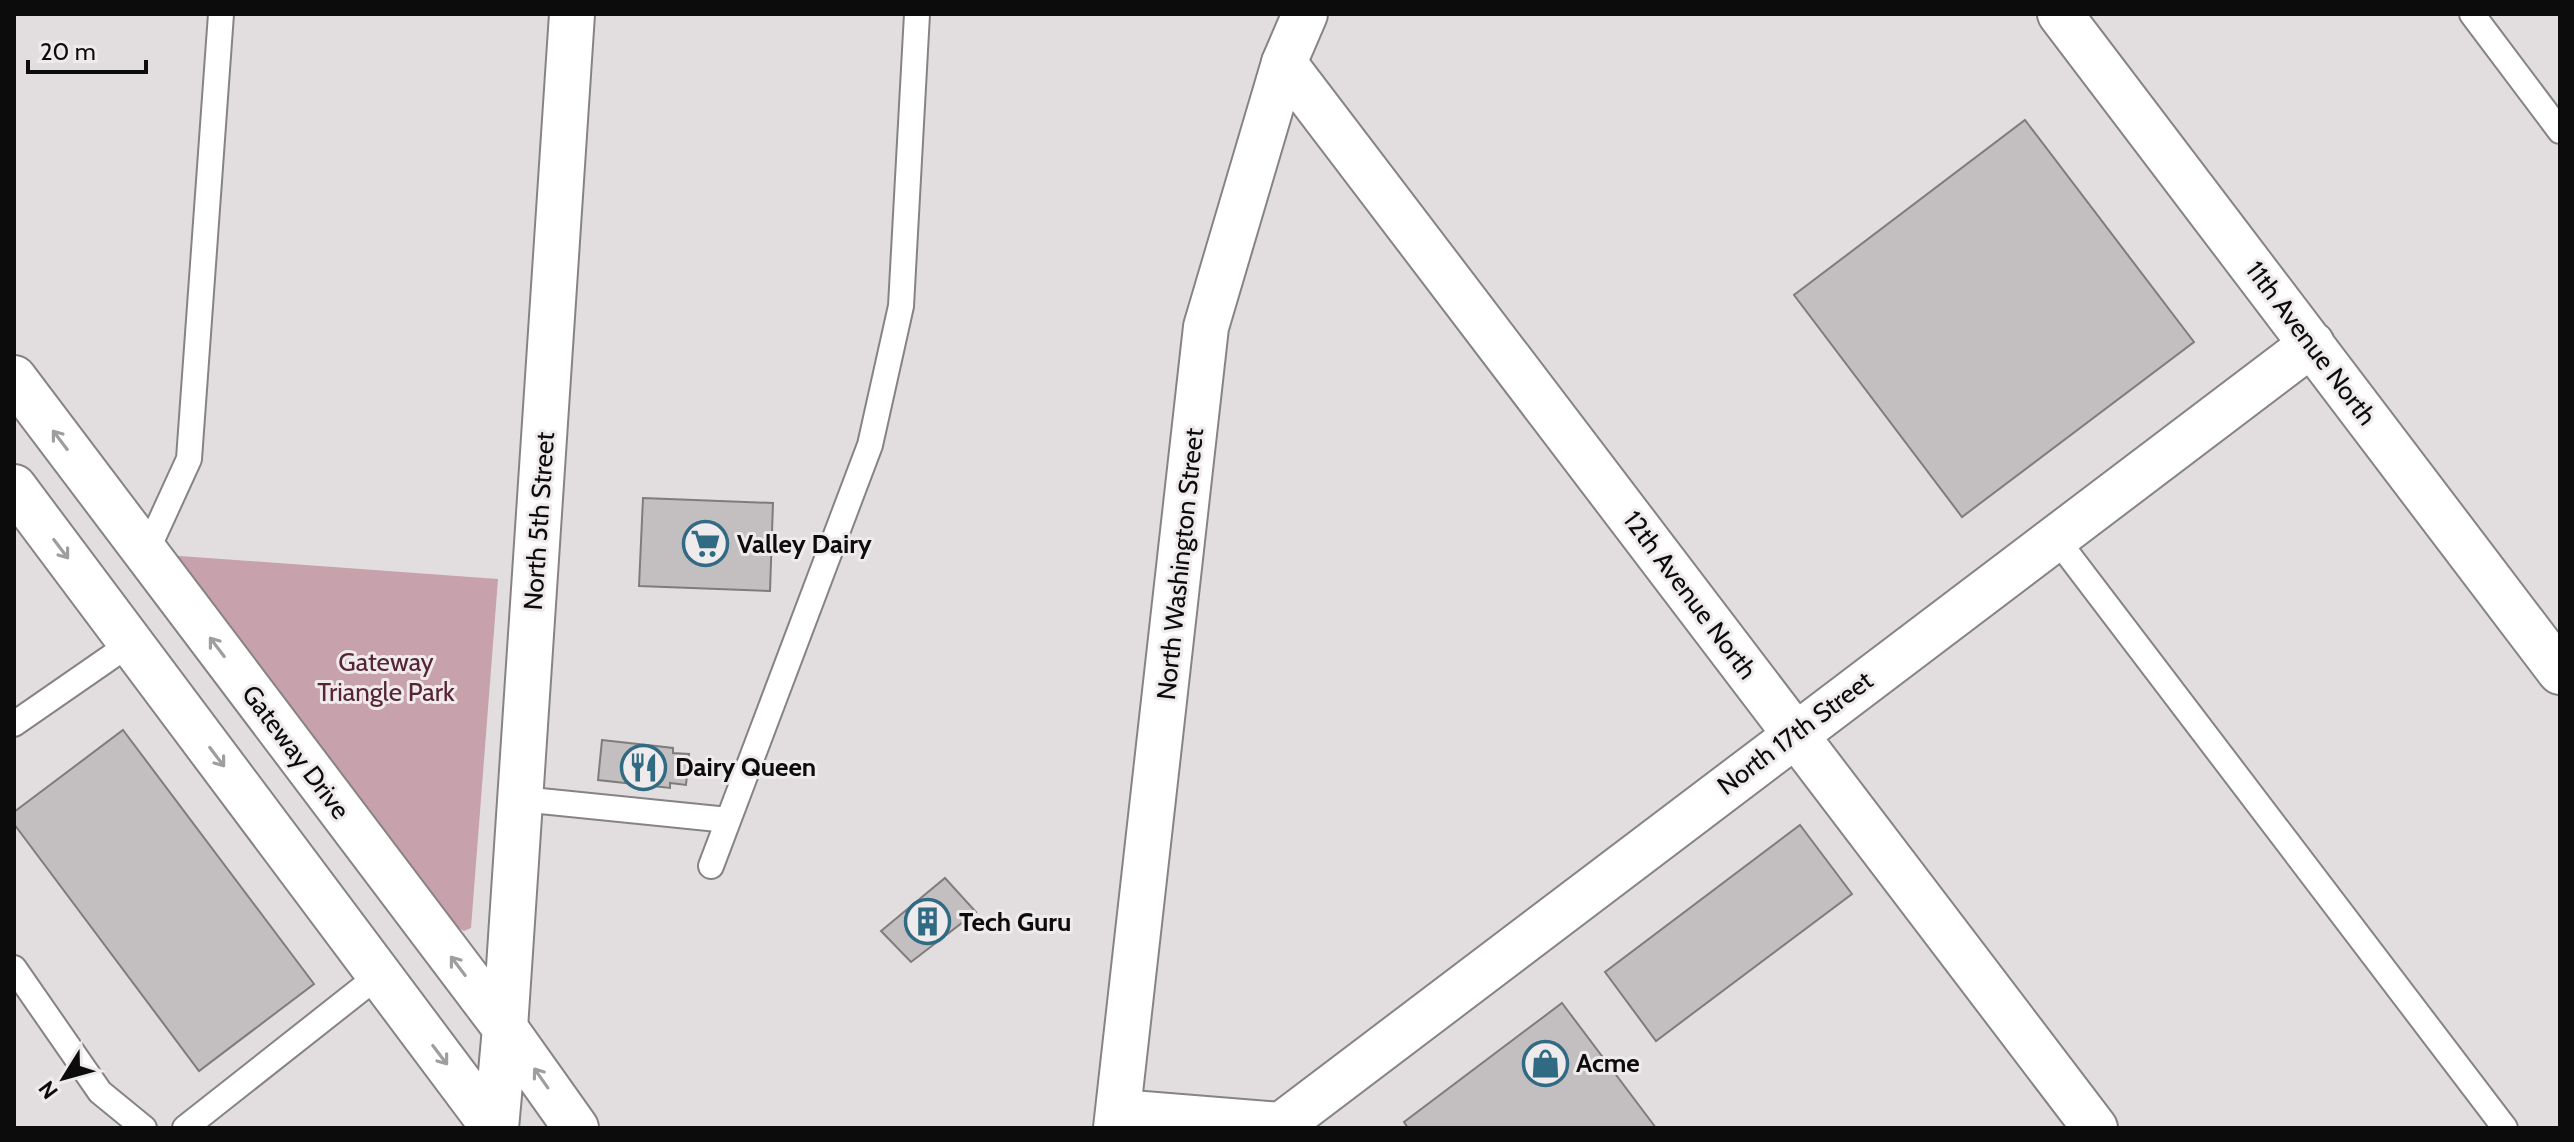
<svg xmlns="http://www.w3.org/2000/svg" width="2574" height="1142" viewBox="0 0 2574 1142" font-family="Cabin,sans-serif">
	<style>
		.green { fill: #c7a1ab }
		.building { fill: #c3bfc0; stroke: #7f7c7c; stroke-width: 2 }
		.lines { fill: none; stroke-linecap: round; stroke-linejoin: round }
		.lane-casing { stroke: #878384; stroke-width: 28 }
		.street-casing { stroke: #878384; stroke-width: 48 }
		.primary-casing { stroke: #878384; stroke-width: 48 }
		.highway-casing { stroke: #878384; stroke-width: 48 }
		.lane { stroke: #fff; stroke-width: 24 }
		.street { stroke: #fff; stroke-width: 44 }
		.primary { stroke: #fff; stroke-width: 44 }
		.highway { stroke: #fff; stroke-width: 44 }
		.oneway { stroke: #9e9e9e }
		.labels { text-anchor: middle; dominant-baseline: central; stroke-width: 6; stroke-linejoin: round; paint-order: stroke }
		.street-label { font-size: 26px; fill: #0d0c0c; stroke: #efebec }
		.poi-label { font-size: 26px; font-weight: bold; fill: #0d0c0c; stroke: #efebec; text-anchor: start }
		.park-label { font-size: 26px; fill: #572436; stroke: #efebec }
	</style>
	<rect width="100%" height="100%" fill="#e2dedf"/>
	<path class="green" d="M166 555 498 579 471 928 464 931 435 914Z"/>
	<path class="building" d="M2025 120 2194 342 1962 517 1794 295Z
		M643 498 773 503 770 591 639 586Z
		M123 730 314 984 199 1071 14 824V812Z
		M602 740 673 748V753L689 754 686 785 670 783V788L598 780Z
		M1800 825 1852 894 1656 1041 1605 972Z
		M945 878 976 912 911 962 881 931Z
		M1562 1003 1656 1128H1408L1404 1122Z"/>
	<g class="lines">
		<defs>
			<path id="lane" d="M2472 14 2560 131
				M2055 537 2505 1128
				M146 553 189 459 221 14
				M14 724 131 643
				M521 799 728 820
				M711 866 870 445 901 306 917 14
				M14 968 100 1092 144 1128
				M185 1128 379 975"/>
			<path id="street" d="M2060 14 2560 672
				M1284 63 2095 1128
				M1119 1112 1281 1125 1283 1128
				M1281 1125 2312 344"/>
			<path id="primary" d="M505 1028 572 14
				M1116 1128 1206 327 1284 63 1305 14"/>
			<path id="highway" d="M14 378 505 1028 576 1128
				M14 487 494 1128
				M496 1128 505 1028"/>
		</defs>
		<use href="#lane" class="lane-casing"/>
		<use href="#street" class="street-casing"/>
		<use href="#primary" class="primary-casing"/>
		<use href="#highway" class="highway-casing"/>
		<use href="#lane" class="lane"/>
		<use href="#street" class="street"/>
		<use href="#primary" class="primary"/>
		<use href="#highway" class="highway"/>
	</g>
	<defs><path id="oneway-shaft" d="M-6 0H5M1.5-3L5.5 0L1.5 3" fill="none" stroke-width="1.6" stroke-linecap="round" stroke-linejoin="round" transform="scale(2)"/></defs>
	<g class="oneway">
		<use href="#oneway-shaft" transform="translate(60 440) rotate(-127)"/>
		<use href="#oneway-shaft" transform="translate(61 549) rotate(53)"/>
		<use href="#oneway-shaft" transform="translate(217 647) rotate(-127)"/>
		<use href="#oneway-shaft" transform="translate(217 757) rotate(53)"/>
		<use href="#oneway-shaft" transform="translate(458 966) rotate(-127)"/>
		<use href="#oneway-shaft" transform="translate(440 1055) rotate(53)"/>
		<use href="#oneway-shaft" transform="translate(541 1078) rotate(-125)"/>
	</g>
	<defs>
		<symbol id="supermarket-ring" viewBox="-11 -11 22 22"><circle r="9.5" fill="#efebec" stroke="#306a83" stroke-width="1.5"/><path d="M-6-5.5h2.5l.6 2H6L4.5 2H-2.5L-4.4-4H-6ZM-1.5 3.2a1.3 1.3 0 1 0 .1 0ZM3 3.2a1.3 1.3 0 1 0 .1 0Z" fill="#306a83"/></symbol>
		<symbol id="restaurant-ring" viewBox="-11 -11 22 22"><circle r="9.5" fill="#efebec" stroke="#306a83" stroke-width="1.5"/><path d="M-5-6h1v4h1v-4h1v4h1v-4h1v5L-1.5 .5V6h-2V.5L-5-1ZM5-6V6H3V1.5H1.5Q1.5-4 5-6Z" fill="#306a83"/></symbol>
		<symbol id="building-ring" viewBox="-11 -11 22 22"><circle r="9.5" fill="#efebec" stroke="#306a83" stroke-width="1.5"/><path d="M-4-6H4V6H1V3H-1V6H-4ZM-2.5-4.3h1.7v1.8h-1.7ZM.8-4.3h1.7v1.8H.8ZM-2.5-1h1.7V.8h-1.7ZM.8-1h1.7V.8H.8Z" fill="#306a83"/></symbol>
		<symbol id="shop-ring" viewBox="-11 -11 22 22"><circle r="9.5" fill="#efebec" stroke="#306a83" stroke-width="1.5"/><path d="M-5-2.5h2.3a2.7 3.5 0 0 1 5.4 0H5L5.5 6h-11ZM-1.5-2.5h3a1.5 2.3 0 0 0-3 0Z" fill="#306a83"/></symbol>
	</defs>
	<g fill-rule="evenodd">
		<use href="#supermarket-ring" x="680" y="518" width="51" height="51"/>
		<use href="#restaurant-ring" x="618" y="742" width="51" height="51"/>
		<use href="#building-ring" x="902" y="896" width="51" height="51"/>
		<use href="#shop-ring" x="1520" y="1038" width="51" height="51"/>
	</g>
	<g class="labels">
		<g class="street-label">
			<text transform="translate(2311 343) rotate(53)">11th Avenue North</text>
			<text transform="translate(539 521) rotate(-86)">North 5th Street</text>
			<text transform="translate(1180 564) rotate(-84)">North Washington Street</text>
			<text transform="translate(1690 595) rotate(53)">12th Avenue North</text>
			<text transform="translate(1795 733) rotate(-37)">North 17th Street</text>
			<text transform="translate(296 752) rotate(53)">Gateway Drive</text>
		</g>
		<g class="poi-label">
			<text x="737" y="544">Valley Dairy</text>
			<text x="675" y="767">Dairy Queen</text>
			<text x="959" y="922">Tech Guru</text>
			<text x="1576" y="1063">Acme</text>
		</g>
		<g class="park-label">
			<text x="386" y="662">Gateway<tspan x="386" dy="30">Triangle Park</tspan></text>
		</g>
	</g>
	<rect width="2574" height="1142" fill="none" stroke="#0d0c0c" stroke-width="32"/>
	<g transform="translate(64 1078) rotate(233)" stroke="#efebec" stroke-width="6" paint-order="stroke">
	<path d="M0-6L14 30L0 20L-14 30Z" fill="#0d0c0c"/>
	<text y="-12" font-size="22" font-weight="bold" text-anchor="middle" fill="#0d0c0c">N</text>
	</g>
	<path d="M28 60v12h118v-12" fill="none" stroke="#0d0c0c" stroke-width="4"/>
	<text x="40" y="60" font-size="24" fill="#0d0c0c" stroke="#efebec" stroke-width="6" paint-order="stroke">20 m</text>
</svg>
